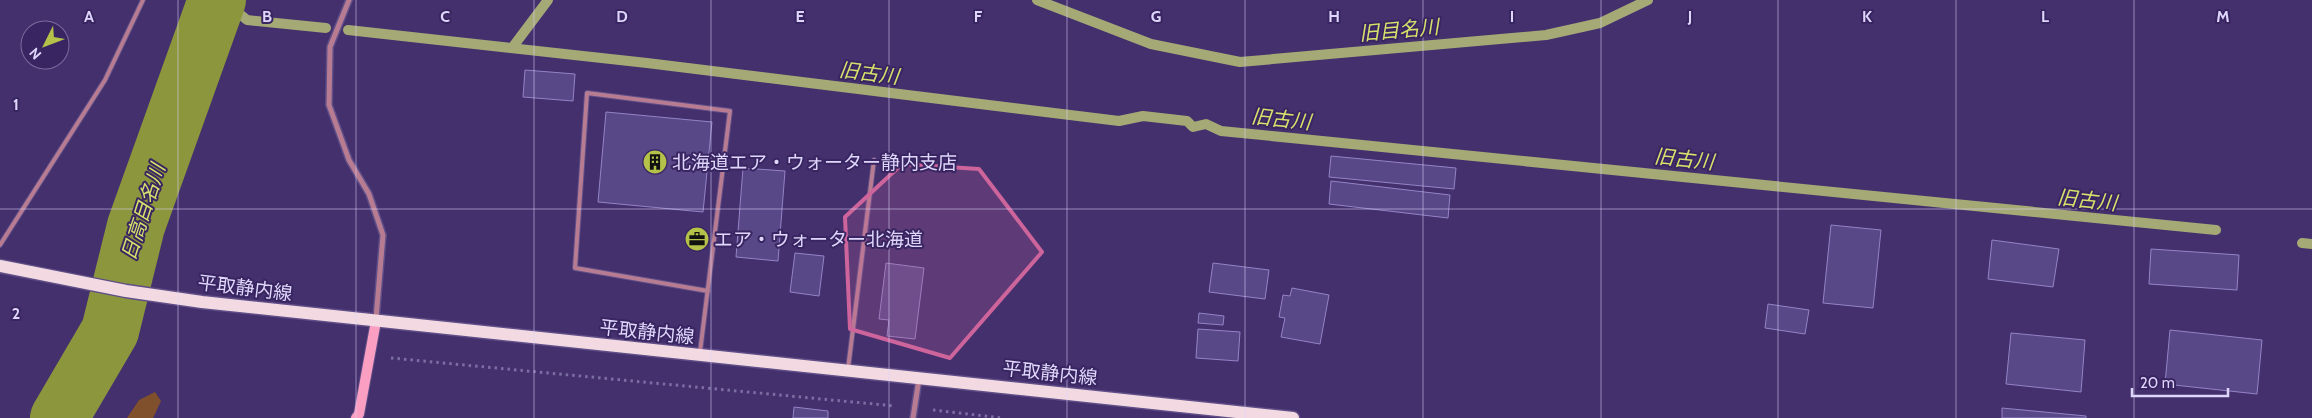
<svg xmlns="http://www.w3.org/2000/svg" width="2312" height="418" viewBox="0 0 2312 418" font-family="Cabin,'Noto Sans JP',sans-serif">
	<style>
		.green { fill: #804f2b }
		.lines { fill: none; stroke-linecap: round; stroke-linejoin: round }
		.stream { stroke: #a5a976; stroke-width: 10 }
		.river { stroke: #8c963d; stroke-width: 58 }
		.building { fill: #594887; stroke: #9483c7 }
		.lane-casing { stroke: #5f4e87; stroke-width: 6 }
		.street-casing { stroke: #5f4e87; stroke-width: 8 }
		.secondary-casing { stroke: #5f4e87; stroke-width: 12 }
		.primary-casing { stroke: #5f4e87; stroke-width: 15 }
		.path { stroke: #7c6ea2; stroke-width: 3; stroke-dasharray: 2.5 4; stroke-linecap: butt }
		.lane { stroke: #b77c92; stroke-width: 4 }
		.street { stroke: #b77c92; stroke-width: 5 }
		.secondary { stroke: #fa9ec2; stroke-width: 10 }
		.primary { stroke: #f3dae2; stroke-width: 12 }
		.marked { fill: #cd649b; fill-opacity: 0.2; stroke: #cd649b; stroke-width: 4; stroke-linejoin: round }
		.grid { fill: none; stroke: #ded6fb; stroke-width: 1; stroke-opacity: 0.55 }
		.labels { text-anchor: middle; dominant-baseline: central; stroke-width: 4; stroke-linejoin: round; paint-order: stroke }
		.poi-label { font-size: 19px; fill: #ded6fb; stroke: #392561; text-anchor: start }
		.street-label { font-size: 19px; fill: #ded6fb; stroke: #392561 }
		.water-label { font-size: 20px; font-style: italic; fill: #d5e36c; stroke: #392561 }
		.grid-label { font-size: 16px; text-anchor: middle; font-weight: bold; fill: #ded6fb; stroke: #392561; stroke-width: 4; stroke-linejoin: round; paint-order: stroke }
	</style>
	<rect width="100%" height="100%" fill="#43306d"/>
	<path class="green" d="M155 392 161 401 153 418H127L139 400Z"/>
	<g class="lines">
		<path class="stream" d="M223 0 247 20 326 28
			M1037 0 1151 44 1240 62 1546 35 1600 23 1648 0
			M348 30 647 63 1119 121 1143 116 1187 121 1193 127 1206 124 1221 131 2216 230
			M512 48 548 0
			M2302 243 2312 244"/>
		<path class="river" d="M59 418 110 331 136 226 217 0"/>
	</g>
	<path class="building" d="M525 70 575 74 573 101 523 97Z
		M606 112 712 122 703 212 598 202Z
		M1331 156 1456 168 1454 189 1329 177Z
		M743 168 785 171 778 261 736 257Z
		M1331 181 1450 195 1448 218 1329 204Z
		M1831 225 1881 230 1873 308 1823 303Z
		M1992 240 2059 249 2053 287 1988 279Z
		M2151 249 2239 255 2237 290 2149 284Z
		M795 253 824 256 819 296 790 292Z
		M886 263 924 268 915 339 887 336 889 320 879 319Z
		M1213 263 1269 270 1265 299 1209 292Z
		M1292 288 1329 295 1320 344 1281 337 1285 318 1279 317 1283 295 1290 296Z
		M1768 304 1809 310 1805 334 1765 328Z
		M1199 313 1224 316 1223 325 1198 323Z
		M1198 329 1240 332 1238 361 1196 358Z
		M2170 330 2262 340 2257 394 2165 384Z
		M2011 333 2085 340 2081 392 2006 384Z
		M794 407 828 411V418H793Z
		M2002 408 2086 416V418H2002Z"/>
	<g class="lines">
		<defs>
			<path id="lane" d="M0 245 105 80 143 0
				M700 352 730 111 587 93 575 268 708 291
				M848 369 874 160"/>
			<path id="street" d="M349 0 330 47 329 105 349 160 369 194 383 235 376 319
				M913 418 919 379"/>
			<path id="secondary" d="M356 418 359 414 376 321"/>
			<path id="primary" d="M0 266 126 291 202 302 1293 418"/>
		</defs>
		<use href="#lane" class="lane-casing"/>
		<use href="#street" class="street-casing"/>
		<use href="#secondary" class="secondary-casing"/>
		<use href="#primary" class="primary-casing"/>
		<path class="path" d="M391 358 895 406
			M933 410 1002 418"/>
		<use href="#lane" class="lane"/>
		<use href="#street" class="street"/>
		<use href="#secondary" class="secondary"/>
		<use href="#primary" class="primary"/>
	</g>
	<path class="marked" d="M902 164 979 169 1042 252 950 358 850 329 845 217Z"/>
	<path class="grid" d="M178 0V418M356 0V418M534 0V418M711 0V418M889 0V418M1067 0V418M1245 0V418M1423 0V418M1601 0V418M1778 0V418M1956 0V418M2134 0V418M0 209H2312"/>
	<defs>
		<symbol id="building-disc" viewBox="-11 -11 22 22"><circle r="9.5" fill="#b5c249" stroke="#392561"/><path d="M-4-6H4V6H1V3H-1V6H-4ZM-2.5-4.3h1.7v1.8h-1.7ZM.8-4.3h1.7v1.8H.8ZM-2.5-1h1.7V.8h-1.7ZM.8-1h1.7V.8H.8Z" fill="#111"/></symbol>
		<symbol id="office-disc" viewBox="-11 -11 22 22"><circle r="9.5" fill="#b5c249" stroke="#392561"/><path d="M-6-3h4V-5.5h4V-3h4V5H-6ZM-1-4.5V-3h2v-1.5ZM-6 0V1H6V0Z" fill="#111"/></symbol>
	</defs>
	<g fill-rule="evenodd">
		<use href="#building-disc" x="641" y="148" width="28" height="28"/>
		<use href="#office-disc" x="683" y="225" width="28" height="28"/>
	</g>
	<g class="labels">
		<g class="poi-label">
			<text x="672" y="162">北海道エア・ウォーター静内支店</text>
			<text x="714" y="239">エア・ウォーター北海道</text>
		</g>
		<g class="street-label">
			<text transform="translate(245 288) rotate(7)">平取静内線</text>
			<text transform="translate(647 332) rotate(6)">平取静内線</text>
			<text transform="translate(1050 373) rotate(6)">平取静内線</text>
		</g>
		<g class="water-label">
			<text transform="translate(1399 30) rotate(-5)">旧目名川</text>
			<text transform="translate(869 73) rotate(7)">旧古川</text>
			<text transform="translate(1281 119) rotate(6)">旧古川</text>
			<text transform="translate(1684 159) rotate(6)">旧古川</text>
			<text transform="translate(2087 200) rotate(6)">旧古川</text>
			<text transform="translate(143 212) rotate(-72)">日高目名川</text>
		</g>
	</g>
	<g class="grid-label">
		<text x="89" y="22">A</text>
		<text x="267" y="22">B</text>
		<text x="445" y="22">C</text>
		<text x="622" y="22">D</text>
		<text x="800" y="22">E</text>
		<text x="978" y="22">F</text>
		<text x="1156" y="22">G</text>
		<text x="1334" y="22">H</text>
		<text x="1512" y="22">I</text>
		<text x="1690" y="22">J</text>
		<text x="1867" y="22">K</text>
		<text x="2045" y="22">L</text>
		<text x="2223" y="22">M</text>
		<text x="16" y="110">1</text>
		<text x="16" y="319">2</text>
	</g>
	<g transform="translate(45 45) rotate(228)"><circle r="24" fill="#392561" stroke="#7b6c9f"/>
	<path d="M0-4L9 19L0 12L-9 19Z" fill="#b5c249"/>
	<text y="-8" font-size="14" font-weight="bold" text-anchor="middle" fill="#ded6fb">N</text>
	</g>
	<path d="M2132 388v8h96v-8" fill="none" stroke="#ded6fb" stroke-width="2.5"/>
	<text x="2140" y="388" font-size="15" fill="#ded6fb" stroke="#392561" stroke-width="4" paint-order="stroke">20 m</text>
</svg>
